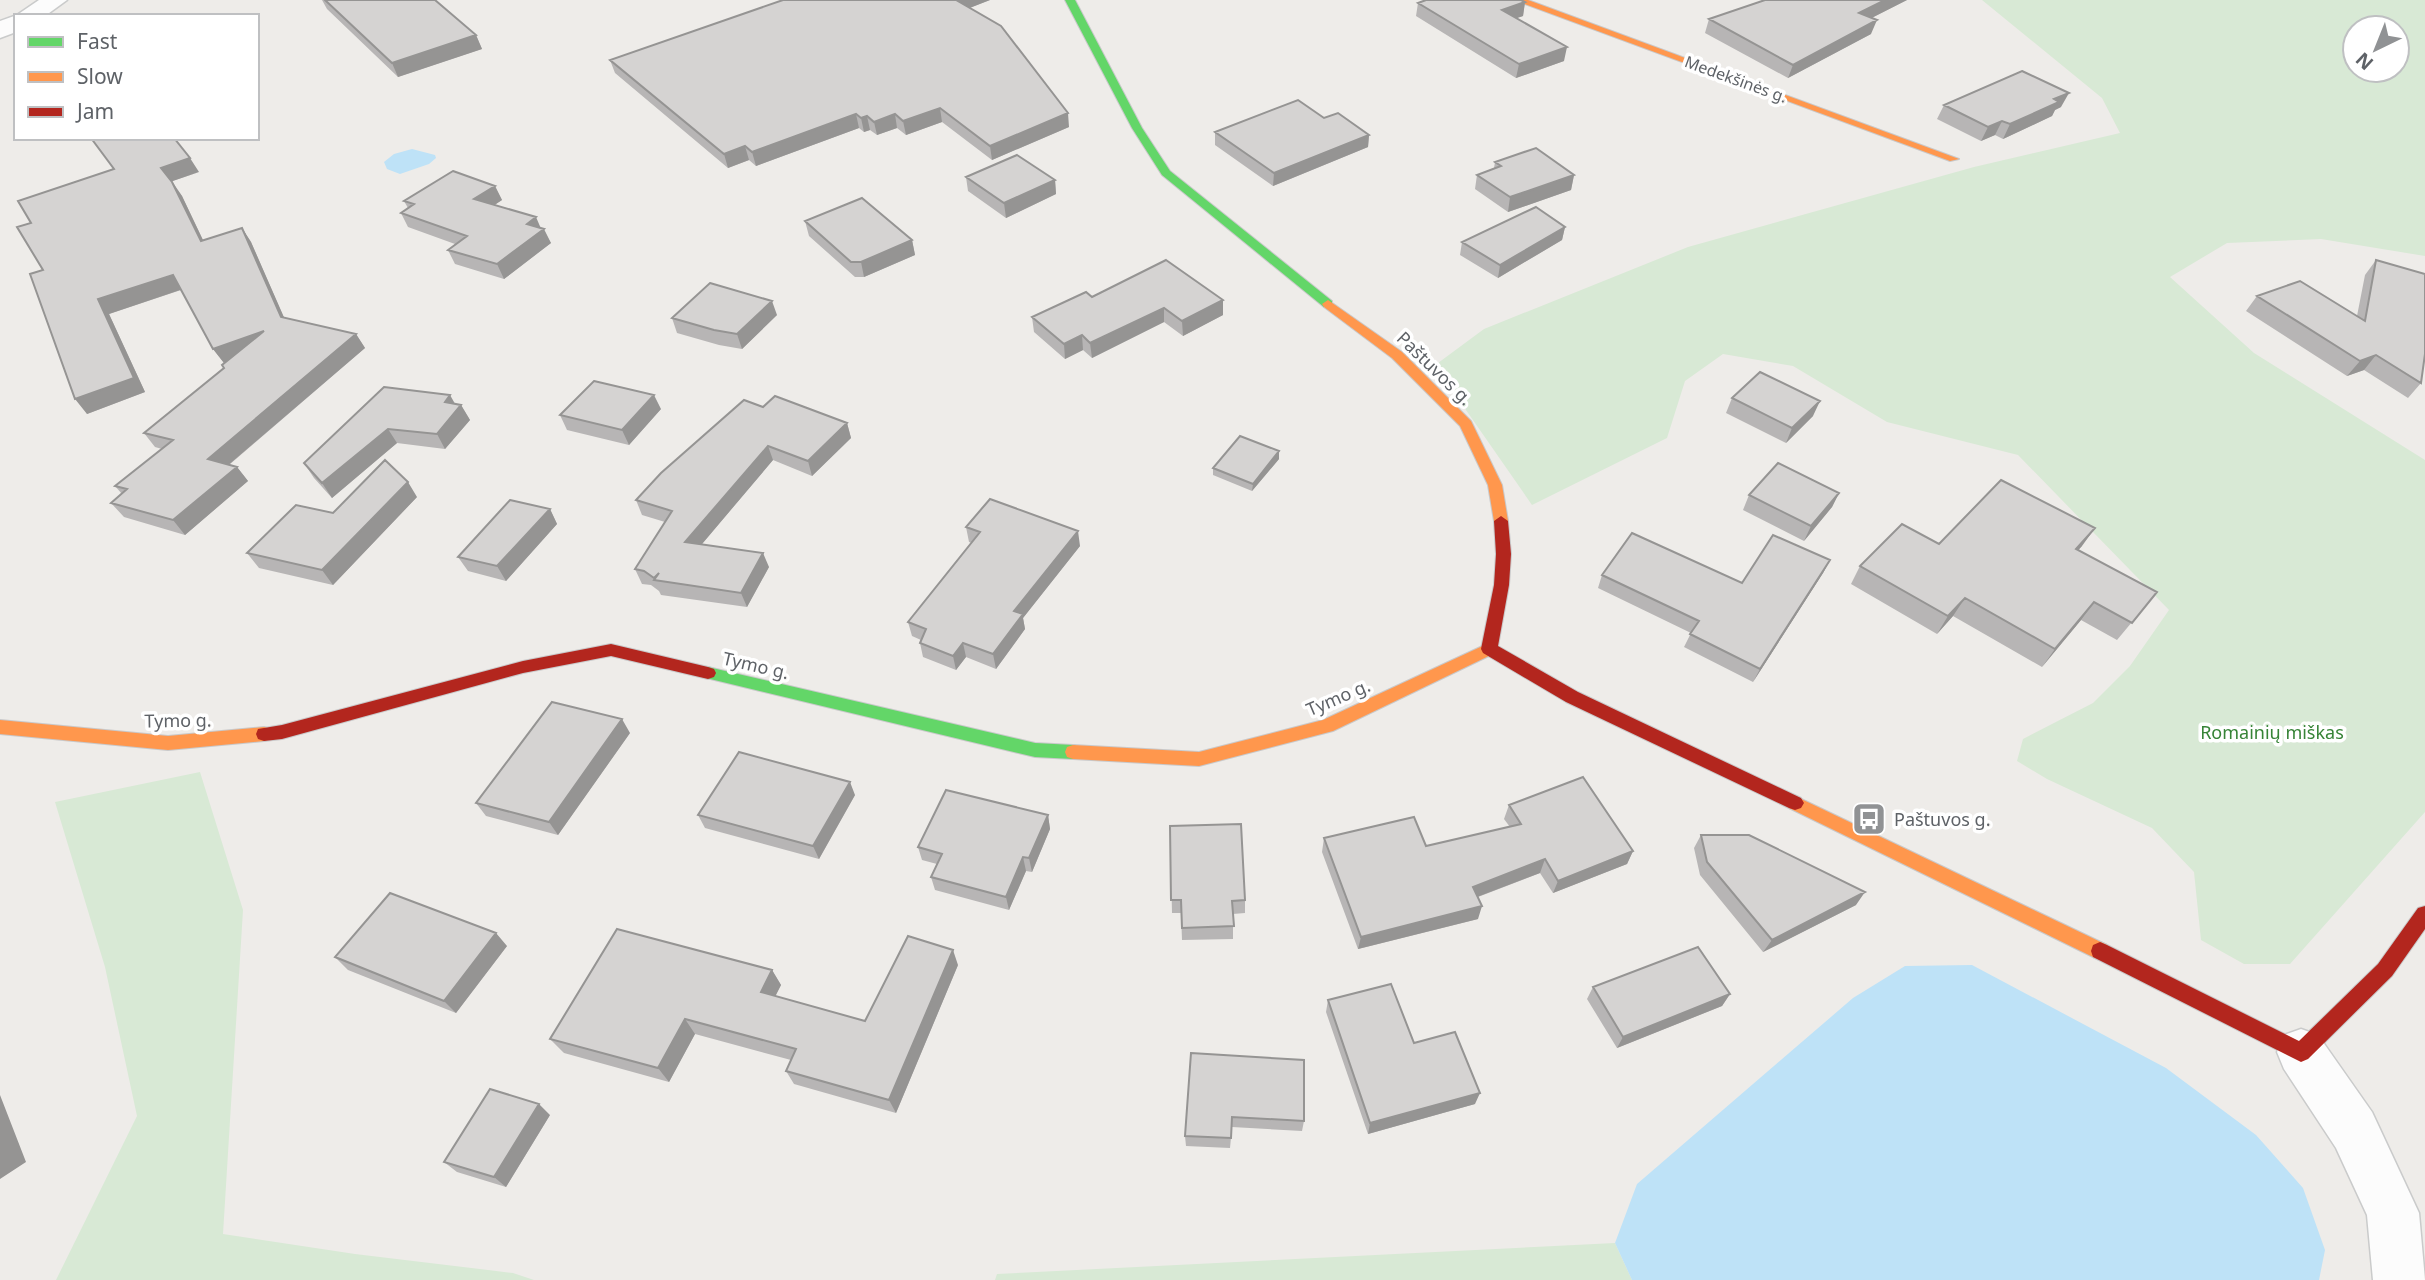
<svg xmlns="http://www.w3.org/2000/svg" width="2425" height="1280" viewBox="0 0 2425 1280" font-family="'Noto Sans',sans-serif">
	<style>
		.green { fill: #d8e9d5; fill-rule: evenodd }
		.water { fill: #bee2f7 }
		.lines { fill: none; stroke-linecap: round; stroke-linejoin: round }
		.street-casing { stroke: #cacbcb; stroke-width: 3 }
		.fast-casing { stroke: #c9c9ca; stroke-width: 2 }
		.slow-casing { stroke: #c9c9ca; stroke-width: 2 }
		.jam-casing { stroke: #c9c9ca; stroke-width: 2 }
		.street { fill: #fcfcfc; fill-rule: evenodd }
		.fast { fill: #63d668; fill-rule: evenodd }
		.slow { fill: #ff974d; fill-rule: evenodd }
		.jam { fill: #b3261e; fill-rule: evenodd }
		.wall { fill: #b7b5b5 }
		.shaded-wall { fill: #959493 }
		.building { fill: #d5d3d2; stroke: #959493; stroke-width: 2 }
		.labels { text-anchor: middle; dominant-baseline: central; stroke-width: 7; stroke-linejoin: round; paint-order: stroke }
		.far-street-label { font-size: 16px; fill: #5e6267; stroke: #fff }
		.street-label { font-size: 18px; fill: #5e6267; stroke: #fff }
		.park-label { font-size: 18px; fill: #378437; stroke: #fff }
		.poi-label { font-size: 18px; fill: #5e6267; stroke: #fff; text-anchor: start }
	</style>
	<rect width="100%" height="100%" fill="#eeece9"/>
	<path class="green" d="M1982 0H2425V256L2321 239 2227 243 2170 277 2254 353 2425 460V812L2290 964H2244L2201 940 2194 872 2152 828 2047 779 2017 761 2023 739 2093 703 2130 666 2169 610 2018 455 1887 422 1793 366 1723 354 1685 381 1667 438 1532 505 1459 400 1438 363 1484 329 1688 247 1974 167 2120 133 2102 98ZM2355 28H2397V70H2355Z
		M200 772 243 910 223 1234 355 1254 513 1273 534 1280H56L137 1116 105 967 55 802Z
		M1615 1243 1632 1280H995L997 1274Z"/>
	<path class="water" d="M412 149 435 155 436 158 429 164 400 174 387 169 384 162 394 154Z
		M1972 965 2166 1068 2256 1135 2303 1188 2325 1250 2319 1280H1632L1615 1243 1637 1184 1853 998 1905 966Z"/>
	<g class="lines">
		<defs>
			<path id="street" d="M39 0H67L45 16H16V32L0 38V21L17 15Z
				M2301 1029 2318 1035 2372 1112 2419 1213 2425 1280H2373L2367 1215 2336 1148 2284 1069 2277 1052 2284 1035Z"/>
			<path id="fast" d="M1065 0H1075L1142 128 1170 171 1332 301V307H1324L1162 175 1132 128Z
				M708 667 1035 743 1073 745 1079 747 1081 752 1079 757 1073 759 1035 757 702 677 700 673 702 669Z"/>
			<path id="slow" d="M1514 0H1528L1959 159 1950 161Z
				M1328 300 1402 352 1471 421 1502 485 1508 521 1506 525H1496L1494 521 1488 485 1460 426 1392 358 1324 307 1322 304Z
				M1489 643 1495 645 1497 649 1495 653 1333 731 1199 766 1073 759 1067 757 1065 752 1067 747 1073 745 1199 752 1323 720Z
				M0 720 168 736 264 727 270 729 272 734 270 739 264 741 168 750 0 734Z
				M1795 796 2107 945 2109 951 2107 957 2100 960 2093 957 1789 808 1786 803 1789 798Z"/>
			<path id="jam" d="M1501 516 1508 521 1511 554 1509 585 1498 646 1578 692 1801 798 1804 803 1801 808 1795 810 1789 808 1566 702 1483 653 1481 649 1494 585 1496 554 1494 521Z
				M611 644 708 667 714 669 716 673 714 677 708 679 611 656 523 673 282 739 264 741 258 739 256 734 258 729 282 725 523 661Z
				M2425 906V929L2392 976 2308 1059 2301 1062 2093 957 2091 951 2093 945 2100 942 2107 945 2299 1041 2378 964 2418 908Z"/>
		</defs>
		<use href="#street" class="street-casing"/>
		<use href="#fast" class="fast-casing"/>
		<use href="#slow" class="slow-casing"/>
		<use href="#jam" class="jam-casing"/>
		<use href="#street" class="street"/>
		<use href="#fast" class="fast"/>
		<use href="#slow" class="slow"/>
		<use href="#jam" class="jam"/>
	</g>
	<path class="wall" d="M322 0H435L476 35 482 49 398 77 327 9Z
		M783 0H990L969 8 1069 127 992 160 942 122 906 135 897 128 877 135 870 130 864 132 859 128 756 166 749 160 728 168 615 73 610 60Z
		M1765 0H1907L1871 18V34L1788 78 1705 33 1709 19Z
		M1525 2 1523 16 1516 18 1564 61 1516 78 1416 16 1418 3Z
		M1944 105 2061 107 2055 110 2052 116 2003 139 1995 135 1981 141 1937 119Z
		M1324 118 1369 135 1368 147 1273 186 1215 145V132Z
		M1495 162 1574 175 1571 190 1508 212 1475 189 1477 175 1494 168Z
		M199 172 172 181 182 196 203 240 242 228 251 242 284 318 356 334 365 348 229 465 237 467 248 481 185 535 124 517 111 503 122 494 115 486 162 449 155 447 144 433 224 368V363L213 349 181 290 109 314 145 392 87 414 43 270 17 227Z
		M966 177 1055 180 1056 194 1006 218 968 191Z
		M495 186 502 200 494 205 541 228 551 243 504 279 455 264 448 250 455 244 408 227 401 213 408 208 404 201Z
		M805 221 912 240 915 255 864 277H855L809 236Z
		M1565 227 1562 240 1498 278 1460 255 1462 242Z
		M2376 260 2421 383 2408 398 2364 370 2347 376 2246 311 2257 296 2357 316 2365 275Z
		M1092 297 1223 300V315L1183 336 1164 322 1092 358 1083 350 1065 359 1034 332 1032 317Z
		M777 315 742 349 719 345 677 333 672 318Z
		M384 387 461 405 470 420 445 449 397 443 332 498 314 478 304 463Z
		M1732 398 1813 416 1786 443 1726 413Z
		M763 407 847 423 851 438 812 476 773 460 702 544 769 567 747 607 661 595 659 591 651 585 642 584 635 569 665 522 642 515 636 500Z
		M661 409 629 445 567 430 560 415Z
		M1279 459 1252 491 1213 475V468Z
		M1839 493 1832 507 1804 541 1743 510 1749 495Z
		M417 497 333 585 259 568 247 553 333 513Z
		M550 509 557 524 506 581 468 571 458 557Z
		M966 527 1080 546 1023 618 1025 629 996 669 966 657 956 670 923 657 920 643 921 640 912 636 908 622 972 543 969 542Z
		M1939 544 2082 546 2078 550 2157 592 2117 640 2081 620 2042 667 1953 616 1937 634 1851 584 1860 566Z
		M1830 560 1823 573 1753 682 1684 647 1691 633 1598 588 1602 575 1742 583Z
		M630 733 558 835 486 816 476 803Z
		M855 795 819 859 705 828 698 815Z
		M1509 805 1633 851 1627 864 1553 893 1540 873 1478 897V919L1358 949 1322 852 1324 838 1426 846 1510 827 1504 819Z
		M1048 815 1050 829 1032 872 1026 871 1009 910 935 890 931 877 937 864 922 860 918 847Z
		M1170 826 1245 900V913L1233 914V939L1182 940 1181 913H1172Z
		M1701 835 1856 905 1763 952 1700 875 1694 848Z
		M507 946 456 1013 348 970 335 957Z
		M958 965 896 1113 794 1084 786 1071 791 1060 695 1034 669 1082 564 1053 550 1039 772 970 781 985 775 996 865 1021Z
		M1593 987 1730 994 1722 1006 1617 1048 1587 999Z
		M1328 1000 1414 1043 1475 1104 1368 1134 1326 1012Z
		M1191 1053 1304 1121 1302 1131 1232 1127 1230 1148 1186 1146 1185 1136Z
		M550 1115 506 1187 457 1172 444 1162Z"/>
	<path class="shaded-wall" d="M955 0H990L957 13Z
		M1885 0H1907L1854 27 1859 13Z
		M1525 2 1523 16 1500 24 1502 10Z
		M1877 20 1871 34 1788 78 1793 65Z
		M476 35 482 49 398 77 392 63Z
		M1567 47 1564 61 1516 78 1519 64Z
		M2069 93 2061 107 2055 110 2052 116 2003 139 2010 124 2054 99Z
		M940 108 942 122 906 135 903 121Z
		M1068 113 1069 127 992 160 990 146Z
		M856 114 859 128 756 166 752 152Z
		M895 114 897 128 877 135 874 122Z
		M867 116 870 130 864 132 861 118Z
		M2002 121 1995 135 1981 141 1988 127Z
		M1369 135 1368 147 1273 186 1274 173Z
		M745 146 749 160 728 168 724 154Z
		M190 158 199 172 170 182 161 168Z
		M1574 175 1571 190 1508 212 1510 197Z
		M1055 180 1056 194 1006 218 1004 203Z
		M172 182 182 196 210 255 201 241Z
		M495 186 502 200 481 214 474 199Z
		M536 217 542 231 544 229 551 243 504 279 497 264 527 224Z
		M1565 227 1562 240 1498 278 1500 265Z
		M242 228 251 242 290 331 281 317Z
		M912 240 915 255 864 277 861 262Z
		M173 275 183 289 109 314 145 392 87 414 75 399 98 299Z
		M1223 300V315L1183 336 1182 321Z
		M772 301 777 315 742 349 737 334Z
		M1164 308V322L1092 358 1090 343Z
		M264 331 224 363 213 349Z
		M356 334 365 348 219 473 208 459Z
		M1082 335 1083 350 1065 359 1064 344Z
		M2376 355 2364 370 2347 376 2360 361Z
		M450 395 458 409 461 405 470 420 445 449 437 434 445 402Z
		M654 395 661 409 629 445 622 430Z
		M1820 401 1813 416 1786 443 1792 428Z
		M847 423 851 438 812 476 808 461Z
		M388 429 397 443 332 498 322 483Z
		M768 446 773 460 691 557 685 542Z
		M1279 451V459L1252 491 1253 484Z
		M237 467 248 481 185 535 173 520Z
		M408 482 417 497 333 585 322 570Z
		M1839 493 1832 507 1804 541 1811 526Z
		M550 509 557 524 506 581 497 566Z
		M2095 528 2082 546 2063 567 2076 549Z
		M1078 531 1080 546 1023 618 1025 629 996 669 993 654 1014 611Z
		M763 553 769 567 747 607 741 593Z
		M1830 560 1823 573 1753 682 1760 669Z
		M1965 598 1953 616 1937 634 1948 616Z
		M2094 602 2081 620 2042 667 2055 649Z
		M963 643 966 657 956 670 953 656Z
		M622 719 630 733 558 835 549 822Z
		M850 782 855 795 819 859 813 846Z
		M1048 815 1050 829 1032 872 1029 858Z
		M1633 851 1627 864 1553 893 1558 881Z
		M1023 857 1026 871 1009 910 1006 897Z
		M1545 859 1540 873 1469 900 1473 887Z
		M1865 892 1856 905 1763 952 1772 940Z
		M1482 906 1478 919 1358 949 1361 937Z
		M496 933 507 946 456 1013 444 1001Z
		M953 950 958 965 896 1113 889 1100Z
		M772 970 781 985 770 1007 761 992Z
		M1730 994 1722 1006 1617 1048 1623 1037Z
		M685 1019 695 1034 669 1082 658 1068Z
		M1480 1093 1475 1104 1368 1134 1370 1123Z
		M0 1095 26 1162 0 1179Z
		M539 1104 550 1115 506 1187 494 1177Z"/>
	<path class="building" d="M325 0H435L476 35 392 63Z
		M783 0H956L1001 26 1068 113 990 146 940 108 903 121 895 114 874 122 867 116 861 118 856 114 752 152 745 146 724 154 610 60Z
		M1426 0H1521L1525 2 1502 10 1567 47 1519 64 1418 3Z
		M1765 0H1885L1859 13 1877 20 1793 65 1709 19Z
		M2022 71 2069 93 2054 99 2059 102 2010 124 2002 121 1988 127 1944 105Z
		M1298 100 1324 118 1338 113 1369 135 1274 173 1215 132Z
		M91 138H174L190 158 161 168 172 182 201 241 242 228 281 317 356 334 208 459 237 467 173 520 111 503 127 489 115 486 173 440 144 433 224 368 222 365 264 331 213 349 173 275 98 299 134 378 75 399 30 274 43 270 17 227 31 223 18 201 114 169Z
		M1536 148 1574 175 1510 197 1477 175 1501 166 1495 162Z
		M1017 155 1055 180 1004 203 966 177Z
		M453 171 495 186 474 199 536 217 527 224 544 229 497 264 448 250 467 236 401 213 414 204 404 201Z
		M862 198 912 240 861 262H851L805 221Z
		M1536 207 1565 227 1500 265 1462 242Z
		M1166 260 1223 300 1182 321 1164 308 1090 343 1082 335 1064 344 1032 317 1086 292 1092 297Z
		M2376 260 2425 274V354L2421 383 2376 355 2360 361 2257 296 2300 281 2365 321Z
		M710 283 772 301 737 334 714 330 672 318Z
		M1760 372 1820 401 1792 428 1732 398Z
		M594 381 654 395 622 430 560 415Z
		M384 387 450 395 445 402 461 405 437 434 388 429 322 483 304 463Z
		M775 396 847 423 808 461 768 446 685 542 763 553 741 593 654 580 659 573 654 578 644 571 635 569 672 511 636 500 661 473 744 400 763 407Z
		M1240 436 1279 451 1253 484 1213 468Z
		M385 460 408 482 322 570 247 553 296 505 333 513Z
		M1778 463 1839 493 1811 526 1749 495Z
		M2001 480 2095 528 2076 549 2157 592 2132 623 2094 602 2055 649 1965 598 1948 616 1860 566 1902 524 1939 544Z
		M990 499 1078 531 1014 611 1023 614 993 654 963 643 953 656 920 643 926 629 908 622 980 532 966 527Z
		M510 500 550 509 497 566 458 557Z
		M1632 533 1742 583 1773 535 1830 560 1760 669 1690 634 1699 621 1602 575Z
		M552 702 622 719 549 822 476 803Z
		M739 752 850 782 813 846 698 815Z
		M1583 777 1633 851 1558 881 1545 859 1473 887 1482 906 1361 937 1324 838 1414 817 1426 846 1521 824 1509 805Z
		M946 790 1048 815 1029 858 1023 857 1006 897 931 877 942 854 918 847Z
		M1241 824 1245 900 1232 901 1234 926 1182 928 1181 900H1171L1170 826Z
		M1701 835H1749L1865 892 1772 940 1707 862Z
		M390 893 496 933 444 1001 335 957Z
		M617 929 772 970 761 992 865 1021 908 936 953 950 889 1100 786 1071 796 1049 685 1019 658 1068 550 1039Z
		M1698 947 1730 994 1623 1037 1593 987Z
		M1391 984 1414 1043 1455 1032 1480 1093 1370 1123 1328 1000Z
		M1191 1053 1304 1060V1121L1232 1117 1231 1138 1185 1136Z
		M490 1089 539 1104 494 1177 444 1162Z"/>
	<defs>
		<symbol id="bus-square" viewBox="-11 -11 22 22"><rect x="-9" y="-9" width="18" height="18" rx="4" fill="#909294" stroke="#fff"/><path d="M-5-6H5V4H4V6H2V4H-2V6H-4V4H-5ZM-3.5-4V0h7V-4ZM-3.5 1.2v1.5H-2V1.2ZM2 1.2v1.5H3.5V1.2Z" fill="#fff"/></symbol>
	</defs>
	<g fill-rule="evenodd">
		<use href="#bus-square" x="1850" y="800" width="38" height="38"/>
	</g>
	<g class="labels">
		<g class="far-street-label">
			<text transform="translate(1736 79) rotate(20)">Medekšinės g.</text>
		</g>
		<g class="street-label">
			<text transform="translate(1435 368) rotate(44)">Paštuvos g.</text>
			<text transform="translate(756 665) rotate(13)">Tymo g.</text>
			<text transform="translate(1338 697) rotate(-23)">Tymo g.</text>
			<text transform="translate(178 720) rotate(-1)">Tymo g.</text>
		</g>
		<g class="park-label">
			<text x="2272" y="732">Romainių miškas</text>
		</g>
		<g class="poi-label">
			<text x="1894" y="819">Paštuvos g.</text>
		</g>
	</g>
	<rect x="14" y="14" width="245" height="126" fill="#ffffff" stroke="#bfc0c2" stroke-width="2"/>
	<rect x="28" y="37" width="35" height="10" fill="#63d668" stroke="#bfc0c2" stroke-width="2"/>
	<text x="77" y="49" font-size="21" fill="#5e6267">Fast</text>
	<rect x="28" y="72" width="35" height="10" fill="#ff974d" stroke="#bfc0c2" stroke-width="2"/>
	<text x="77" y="84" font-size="21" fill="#5e6267">Slow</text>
	<rect x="28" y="107" width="35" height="10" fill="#b3261e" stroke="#bfc0c2" stroke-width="2"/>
	<text x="77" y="119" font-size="21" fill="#5e6267">Jam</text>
	<g transform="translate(2376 49) rotate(223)"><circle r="33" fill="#ffffff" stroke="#bfc0c2" stroke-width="2"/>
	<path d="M0-5L12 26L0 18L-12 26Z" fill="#909294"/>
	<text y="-10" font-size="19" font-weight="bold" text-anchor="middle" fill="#5e6267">N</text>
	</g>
</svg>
